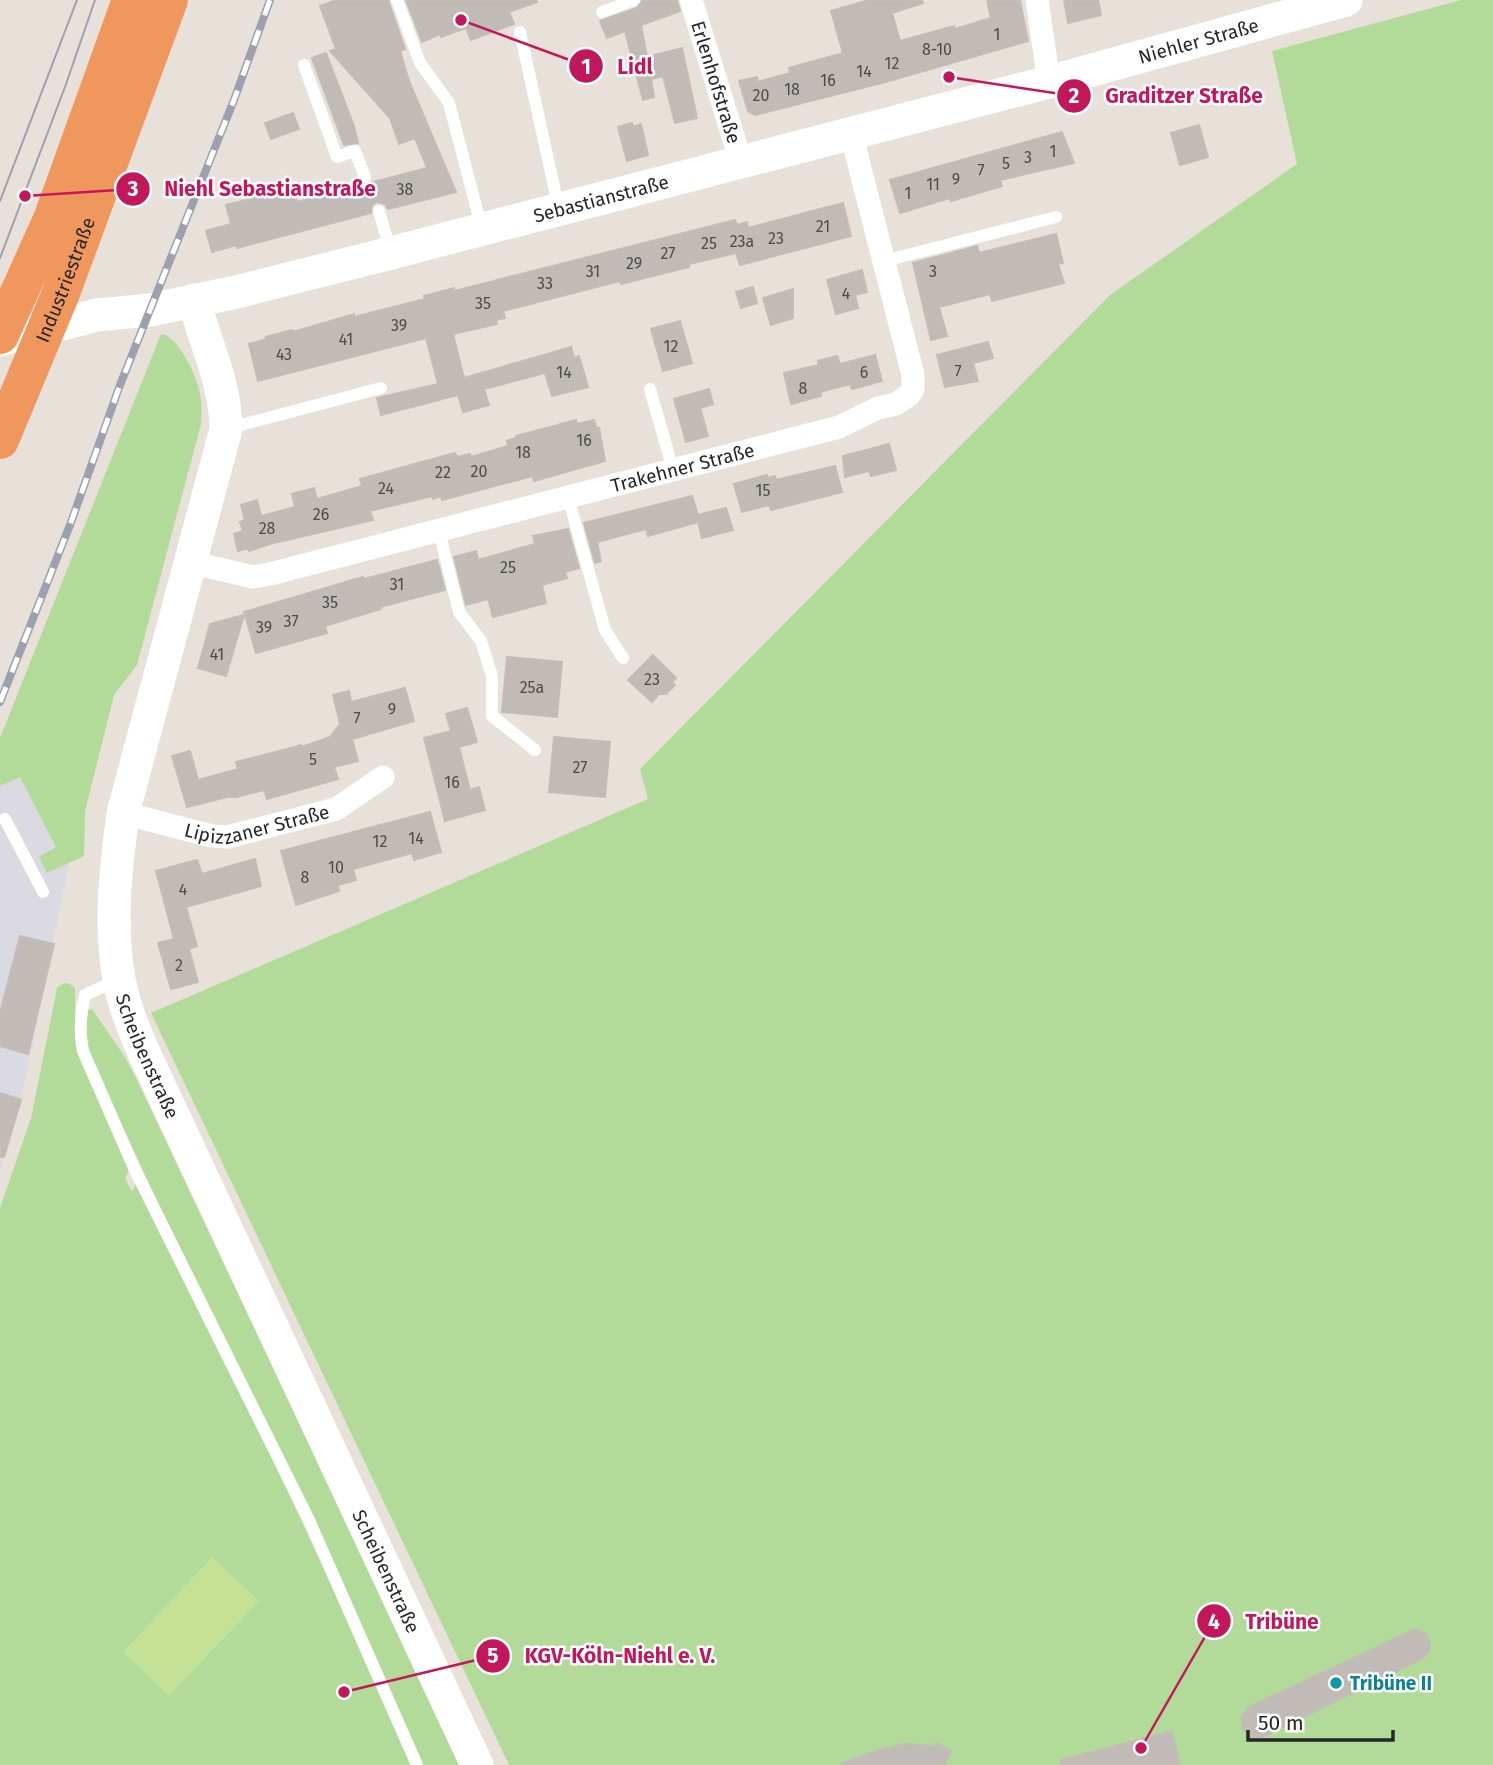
<svg xmlns="http://www.w3.org/2000/svg" width="1493" height="1765" viewBox="0 0 1493 1765" font-family="'Fira Sans',sans-serif">
	<style>
		.industrial { fill: #dbd9e1 }
		.green { fill: #b2db99 }
		.pitch { fill: #c4e195 }
		.building { fill: #c0bbb6; stroke: #c3bdb3; stroke-width: 2 }
		.lines { fill: none; stroke-linecap: round; stroke-linejoin: round }
		.lane { stroke: #fff; stroke-width: 12 }
		.street { stroke: #fff; stroke-width: 23 }
		.secondary { stroke: #fff; stroke-width: 33 }
		.highway { stroke: #ef975d; stroke-width: 38 }
		.tram { stroke: #9ca0af; stroke-width: 2 }
		.rail-casing { stroke: #9ca0af; stroke-width: 8 }
		.rail { stroke: #fff; stroke-width: 5; stroke-dasharray: 16; stroke-linecap: butt }
		.culture-dot { fill: #0f9aa8; stroke: #fff; stroke-width: 2.5 }
		.labels { text-anchor: middle; dominant-baseline: central; stroke-width: 5; stroke-linejoin: round; paint-order: stroke }
		.number-label { font-size: 16px; fill: #4c4b4a }
		.street-label { font-size: 19px; fill: #262626; stroke: #fff }
		.culture-label { font-size: 19px; font-weight: bold; fill: #0d838f; stroke: #fff; text-anchor: start }
		.leader { fill: none; stroke: #c2185b; stroke-width: 2.5 }
		.callout-dot { fill: #c2185b; stroke: #fff; stroke-width: 2.5 }
		.mark-label { font-size: 21px; text-anchor: middle; font-weight: bold; fill: #fff }
		.callout-label { font-size: 21px; text-anchor: middle; font-weight: bold; fill: #c2185b; stroke: #fff; stroke-width: 5; stroke-linejoin: round; paint-order: stroke }
	</style>
	<rect width="100%" height="100%" fill="#e8e1d9"/>
	<path class="industrial" d="M103 737 85 811 84 856 69 863 21 1100 0 1169V786Z"/>
	<path class="green" d="M1461 0H1493V1765H509L151 1013 648 799 640 769 1110 295 1297 164 1272 51Z
		M161 334C177 335 194 371 198 386 202 398 202 411 201 424L137 665 114 695 85 811 84 856 47 873 39 857 56 847 20 777 0 786V738Z
		M64 983 70 984 75 988V1042L80 1058 130 1167 125 1178 132 1192 137 1181C234 1373 325 1569 413 1765H0V1208L31 1118 57 988Z
		M92 1009 125 1057 135 1076 461 1765H421L90 1057 86 1032 87 1010Z"/>
	<path class="pitch" d="M212 1557 259 1601 169 1696 123 1652Z"/>
	<path class="building" d="M336 0H388L405 49 400 51 409 81 456 192 388 209 385 204 377 202 372 205 371 213 237 248 236 245 212 252 206 231 231 224 226 205 282 191 284 199 295 196 297 202 427 168 415 138 399 144 390 118 330 51 336 49 320 6Z
		M406 0H536L537 2 509 12 514 24 471 40 466 28 441 37 440 34 422 42Z
		M643 0H677L680 11 641 25 647 57 682 48 697 118 675 123 663 76 651 79 654 97 643 100 625 31 607 38 600 21 637 8Z
		M869 0H922L923 3 892 13 900 41 954 26 955 29 991 18 987 0H1020L1028 41 882 83 755 115 748 111 739 81 757 77 758 82 790 73 789 68 843 53 831 11Z
		M1064 0H1098L1101 15 1068 23Z
		M326 53 354 126 358 143 344 145 312 58Z
		M293 113 299 129 271 139 265 123Z
		M632 123 633 127 641 124 648 155 627 161 618 127Z
		M1199 125 1208 157 1180 165 1171 133Z
		M1062 132 1074 163 1000 180 1002 186 951 201 950 198 900 213 890 180Z
		M843 203 851 236 740 265 736 253 689 264V267L621 284 620 281 503 311 505 318 496 320 497 324 453 334 464 378 571 347 574 358 579 356 588 387 552 396 545 373 484 389 489 405 463 412 458 395 381 415 377 398 438 384 426 338 258 381 249 344 266 339V337L292 330 293 332 354 314V317L425 299 424 296 454 288V291L462 289 735 220 737 225 747 222 748 228Z
		M1056 234 1063 263 1058 264 1064 283 992 301 990 294 939 307 947 336 931 340 913 263 977 246 979 253Z
		M862 270 867 292 855 295 858 308 836 314 827 280Z
		M753 287 757 303 741 308 736 292Z
		M793 289V318L771 325 763 298Z
		M680 321 692 363 663 371 651 329Z
		M988 342 993 358 973 363 978 381 945 387 937 355Z
		M875 355 882 381 852 389 850 384 820 392 821 396 791 404 784 373 819 365 818 361 837 356 840 364Z
		M709 389 713 404 700 408 708 436 686 442 674 399Z
		M576 420 577 424 594 420 597 429 599 428 605 461 534 481 533 476 442 500 441 496 433 499 432 496 370 511 373 520 270 544 249 551 248 548 238 551 234 534 243 531 240 522 245 520 241 505 257 500 261 516 295 507 292 494 314 488 317 499 362 486 360 479 455 453 457 457 470 454 471 457 508 446 507 441 516 438V436Z
		M889 444 896 470 871 476 869 471 845 477 843 456Z
		M835 466 842 492 771 510 769 505 742 512 734 484 767 475 768 478 775 476 776 480Z
		M692 496 698 515 726 508 733 530 702 538 698 522 648 536 646 529 597 542 601 561 595 563 584 523Z
		M568 529 579 568 565 572 567 578 542 585 546 603 493 617 488 599 466 605 454 557 476 551 478 560 535 544 533 536Z
		M437 560 445 590 380 607 381 609 325 626 327 633 256 653 244 612 363 577 364 579Z
		M244 615 226 676 198 668 210 624Z
		M653 655 676 678 672 682 675 685 666 694H659L652 702 628 680Z
		M507 657 562 662 557 717 502 712Z
		M405 688 414 721 352 739 358 761 334 767 338 779 267 799 264 790 237 797H227L187 807 172 756 190 751 198 780 238 769 236 762 291 748 301 745 302 747 330 737 340 724 333 695 349 691 351 702Z
		M467 708 477 742 459 747 470 790 479 787 485 810 445 821 424 738 451 731 446 714Z
		M554 737 610 742 605 797 549 792Z
		M430 812 441 852 414 860 412 853 353 869 356 880 338 885 339 891 296 905 281 851Z
		M255 859 261 886 186 907 197 946 189 949 198 982 171 989 158 943 174 939 156 871 197 860 202 874Z
		M20 936 54 944 28 1054 0 1046V1013Z
		M0 1093 21 1100 4 1157H0Z
		M1415 1629 1426 1634 1429 1639 1430 1650 1422 1659 1263 1737H1251L1242 1728V1716L1249 1707Z
		M1172 1731 1180 1765H1061V1760Z
		M936 1743 951 1751 944 1765H843L842 1763 887 1747V1749L903 1744 935 1746Z"/>
	<g class="lines">
		<path class="lane" d="M397 0 420 63 449 103 482 229
			M602 12 634 0
			M520 32 559 209
			M304 65 337 157 355 151 365 177
			M379 211 391 253
			M884 261 1056 217
			M650 389 673 470
			M226 429 381 388
			M568 497 605 630 623 658
			M439 531 459 612 481 641 492 676V716L535 750
			M5 819 43 892
			M117 980 85 995C80 1015 79 1031 83 1051L135 1170 309 1520 417 1765"/>
		<g class="street">
			<path id="s1" d="M691 0 741 162"/>
			<path d="M1037 0 1049 82"/>
			<path id="s2" d="M189 562 253 577 270 574 839 427 878 408 896 404 909 395 913 389V375L851 133"/>
			<path id="s3" d="M123 813 212 836 227 837 336 809 383 777"/>
		</g>
		<g class="secondary">
			<path id="s4" d="M194 300C205 343 226 384 226 429L123 813C116 868 109 923 119 979 124 1006 134 1030 145 1055L477 1765"/>
			<path id="s5" d="M0 340 97 315 150 310 236 292 391 253 1049 82 1346 0"/>
		</g>
		<g class="highway">
			<path d="M0 335 53 217 131 0"/>
			<path id="s6" d="M0 440 61 293 169 0"/>
		</g>
		<path class="tram" d="M0 201 77 0
			M0 258 65 87 95 0"/>
		<defs>
			<path id="rail" d="M0 702 70 525 120 385 234 100 270 0"/>
		</defs>
		<use href="#rail" class="rail-casing"/>
		<use href="#rail" class="rail"/>
	</g>
	<circle class="culture-dot" cx="1336" cy="1683" r="7"/>
	<g class="labels">
		<g class="number-label">
			<text x="997" y="34">1</text>
			<text x="937" y="49">8-10</text>
			<text x="892" y="63">12</text>
			<text x="864" y="71">14</text>
			<text x="828" y="80">16</text>
			<text x="792" y="89">18</text>
			<text x="761" y="95">20</text>
			<text x="1053" y="151">1</text>
			<text x="1028" y="157">3</text>
			<text x="1006" y="163">5</text>
			<text x="981" y="170">7</text>
			<text x="956" y="179">9</text>
			<text x="933" y="184">11</text>
			<text x="405" y="189">38</text>
			<text x="908" y="193">1</text>
			<text x="823" y="226">21</text>
			<text x="776" y="238">23</text>
			<text x="742" y="241">23a</text>
			<text x="709" y="243">25</text>
			<text x="668" y="253">27</text>
			<text x="634" y="263">29</text>
			<text x="593" y="271">31</text>
			<text x="933" y="271">3</text>
			<text x="545" y="283">33</text>
			<text x="846" y="293">4</text>
			<text x="483" y="303">35</text>
			<text x="399" y="325">39</text>
			<text x="346" y="339">41</text>
			<text x="671" y="346">12</text>
			<text x="284" y="354">43</text>
			<text x="958" y="371">7</text>
			<text x="564" y="372">14</text>
			<text x="864" y="372">6</text>
			<text x="803" y="388">8</text>
			<text x="584" y="440">16</text>
			<text x="523" y="452">18</text>
			<text x="479" y="471">20</text>
			<text x="443" y="472">22</text>
			<text x="386" y="488">24</text>
			<text x="763" y="490">15</text>
			<text x="321" y="514">26</text>
			<text x="267" y="528">28</text>
			<text x="508" y="567">25</text>
			<text x="397" y="584">31</text>
			<text x="330" y="602">35</text>
			<text x="291" y="621">37</text>
			<text x="264" y="627">39</text>
			<text x="217" y="654">41</text>
			<text x="652" y="679">23</text>
			<text x="532" y="687">25a</text>
			<text x="392" y="709">9</text>
			<text x="357" y="718">7</text>
			<text x="313" y="759">5</text>
			<text x="580" y="767">27</text>
			<text x="452" y="782">16</text>
			<text x="416" y="838">14</text>
			<text x="380" y="841">12</text>
			<text x="336" y="867">10</text>
			<text x="305" y="877">8</text>
			<text x="183" y="889">4</text>
			<text x="179" y="965">2</text>
		</g>
		<g class="street-label">
			<text stroke="none"><textPath href="#s5" startOffset="1236">Niehler Straße</textPath></text>
			<text stroke="none"><textPath href="#s1" startOffset="86">Erlenhofstraße</textPath></text>
			<text stroke="none"><textPath href="#s5" startOffset="618">Sebastianstraße</textPath></text>
			<text stroke="none"><textPath href="#s6" startOffset="173">Industriestraße</textPath></text>
			<text stroke="none"><textPath href="#s2" startOffset="509">Trakehner Straße</textPath></text>
			<text stroke="none"><textPath href="#s3" startOffset="138">Lipizzaner Straße</textPath></text>
			<text stroke="none"><textPath href="#s4" startOffset="780">Scheibenstraße</textPath></text>
			<text stroke="none"><textPath href="#s4" startOffset="1348">Scheibenstraße</textPath></text>
		</g>
		<g class="culture-label">
			<text x="1350" y="1683">Tribüne II</text>
		</g>
	</g>
	<path class="leader" d="M461 20L586 66M949 77L1074 96M25 196L133 189M1141 1748L1214 1621M344 1692L493 1656"/>
	<g class="callout-dot">
		<circle cx="461" cy="20" r="7"/>
		<circle cx="949" cy="77" r="7"/>
		<circle cx="25" cy="196" r="7"/>
		<circle cx="1141" cy="1748" r="7"/>
		<circle cx="344" cy="1692" r="7"/>
		<circle cx="586" cy="66" r="18"/>
		<circle cx="1074" cy="96" r="18"/>
		<circle cx="133" cy="189" r="18"/>
		<circle cx="1214" cy="1621" r="18"/>
		<circle cx="493" cy="1656" r="18"/>
	</g>
	<g class="mark-label">
		<text x="586" y="74">1</text>
		<text x="1074" y="103">2</text>
		<text x="133" y="196">3</text>
		<text x="1214" y="1629">4</text>
		<text x="493" y="1663">5</text>
	</g>
	<g class="callout-label">
		<text x="635" y="74">Lidl</text>
		<text x="1184" y="103">Graditzer Straße</text>
		<text x="270" y="196">Niehl Sebastianstraße</text>
		<text x="1282" y="1629">Tribüne</text>
		<text x="620" y="1663">KGV-Köln-Niehl e. V.</text>
	</g>
	<path d="M1248 1730v10h145v-10" fill="none" stroke="#262626" stroke-width="3.5"/>
	<text x="1258" y="1730" font-size="21" fill="#262626" stroke="#ffffff" stroke-width="5" paint-order="stroke">50 m</text>
</svg>
